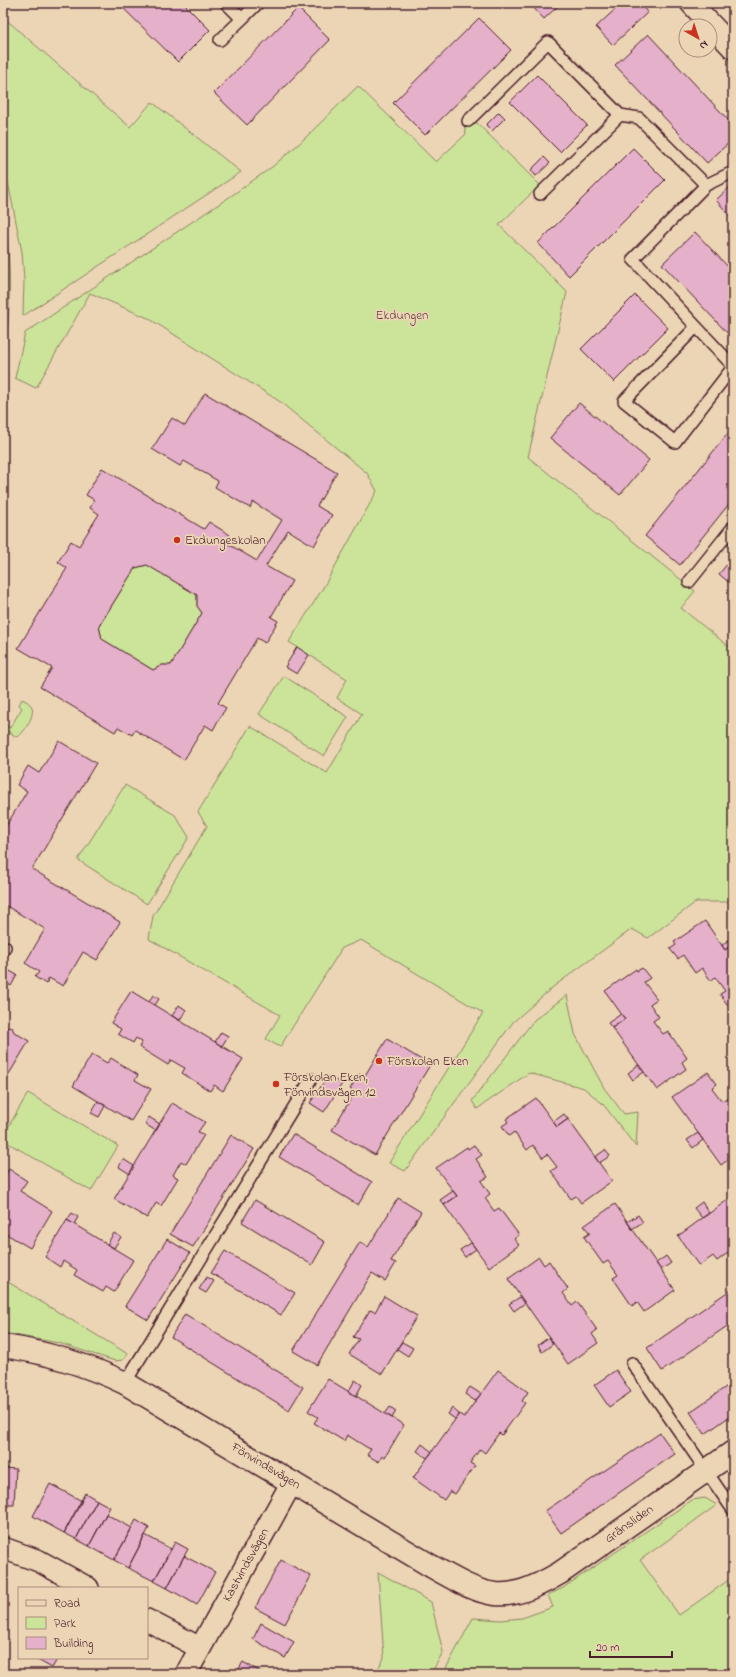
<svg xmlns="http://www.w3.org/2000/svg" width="736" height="1677" viewBox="0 0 736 1677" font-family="'Indie Flower',sans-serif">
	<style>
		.green { fill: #cce49a; stroke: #8b8262 }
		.building { fill: #e5b0ca; stroke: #4a1f2b; fill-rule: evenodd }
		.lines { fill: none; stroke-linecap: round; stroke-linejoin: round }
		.service-casing { stroke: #4a1f2b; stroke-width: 14 }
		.minor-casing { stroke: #4a1f2b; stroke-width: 24 }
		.tertiary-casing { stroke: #4a1f2b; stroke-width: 25 }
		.service { stroke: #ecd5b5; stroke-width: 11 }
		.minor { stroke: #ecd5b5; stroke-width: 21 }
		.tertiary { stroke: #ecd5b5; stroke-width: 22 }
		.poi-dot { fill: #c8321e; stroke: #ecd5b5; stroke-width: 1.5 }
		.labels { text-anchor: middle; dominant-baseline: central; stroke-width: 3.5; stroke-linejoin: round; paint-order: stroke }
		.park-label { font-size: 13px; fill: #5e3d3c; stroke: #ecd5b5 }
		.poi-label { font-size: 13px; fill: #4a1f2b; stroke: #ecd5b5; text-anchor: start }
		.street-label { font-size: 13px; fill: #4a1f2b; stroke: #ecd5b5 }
	</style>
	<rect width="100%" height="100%" fill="#ecd5b5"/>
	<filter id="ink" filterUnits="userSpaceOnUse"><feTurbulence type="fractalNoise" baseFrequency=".025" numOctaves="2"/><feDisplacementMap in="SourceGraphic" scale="8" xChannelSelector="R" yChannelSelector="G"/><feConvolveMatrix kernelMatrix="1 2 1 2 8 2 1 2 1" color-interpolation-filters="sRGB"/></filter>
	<g filter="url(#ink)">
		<path class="green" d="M3 17 130 127 152 102 241 172 23 316 24 280 22 252 3 157Z
			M358 86 436 162 466 134 464 124 476 122 540 185 499 225 567 292 528 457 695 591 681 608 728 646H733V902H696L648 938 632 929 553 987 513 1022 405 1171 389 1163 483 1013 361 940 342 948 280 1047 266 1039 280 1015 149 939 153 916 207 826 198 812 250 726 327 773 362 714 337 698 347 679 289 642 323 588 377 491 367 473 279 401 148 318 90 293 36 388 15 378 25 333 231 196 272 167 302 141Z
			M3 218C14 269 9 322 3 373Z
			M147 565 197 595V606L202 613 171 665H162L153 670 102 639 99 626 135 568Z
			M284 676 348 717 324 756 259 714Z
			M22 699C26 701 30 703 32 707 35 715 24 734 17 737L3 729V724L10 728 22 708 19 705Z
			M125 785 175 815 189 837 147 904 78 860Z
			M567 995 575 1034 604 1088 624 1114 638 1112 636 1147 603 1104 584 1088 529 1073 477 1109 472 1101 534 1020Z
			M28 1093 118 1146 91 1191 3 1140V1136Z
			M3 1279 128 1354 123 1360 115 1361 59 1343 3 1333Z
			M705 1498 717 1505 640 1560 679 1615 733 1577V1674H443L473 1618 501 1620 522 1618 553 1607 548 1595 563 1588 692 1500Z
			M378 1572 431 1602 443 1652 431 1674H375L384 1658Z"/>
		<path class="building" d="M118 3H183L210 30 178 62Z
			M529 3H561L544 19Z
			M622 3H640L648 12 613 45 596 27Z
			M298 8 330 40 247 125 214 93Z
			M479 18 511 50 425 135 393 103Z
			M648 34 733 125V139L707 163 615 65Z
			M537 75 587 125 560 152 510 102Z
			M499 112 505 118 492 131 486 125Z
			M633 148 665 180 569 276 538 243Z
			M544 157 550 163 536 176 531 170Z
			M732 185 733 186V219L716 200Z
			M695 232 733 272V339L662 264Z
			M635 295 668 328 614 382 581 349Z
			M205 393 337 472 317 506 332 515 314 546 288 530 266 566 292 581 271 617 278 621 265 643 257 638 218 703 226 708 219 719 213 730 205 725 184 760 135 730 132 735 118 727 115 732 40 687 52 668 18 648 67 568 58 562 71 541 79 546 99 514 90 508 94 500 86 495 102 468 204 529 209 522 230 535 225 542 257 561 282 520 253 502 250 508 215 487 218 481 184 461 180 466 152 449 172 418 185 426ZM147 565 197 595V606L202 613 171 665H162L153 670 102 639 99 626 135 568Z
			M579 403 649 460 620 495 550 438Z
			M733 427V499L680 565 645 536Z
			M733 557V586L719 574Z
			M297 647 309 655 297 674 285 667Z
			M59 741 96 763 32 869 120 922 97 960 83 952 63 986 49 978 46 984 35 977 39 972 25 963 45 929 3 904V831L27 791 17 785 28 766 39 773Z
			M705 921 725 950 733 944V1013L720 994 725 991 715 977 711 981 702 968 695 973 683 955 678 959 670 949 676 945 674 942Z
			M733 937V944L725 950 722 945Z
			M642 968 650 978 644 982 657 999 650 1004 659 1017 653 1021 663 1034 668 1031 687 1058 682 1062 686 1069 657 1090 612 1028 625 1019 605 991 636 969 637 971Z
			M6 969 17 975 11 986 3 981V974Z
			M131 991 243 1059 223 1091 214 1085 210 1091 182 1073 185 1068 181 1066 171 1060 168 1065 139 1047 142 1042 136 1038 133 1043 118 1034 121 1029 111 1023Z
			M153 995 159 999 155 1005 149 1002Z
			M179 1005 186 1010 180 1020 172 1016Z
			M621 1014 625 1019 612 1028 608 1023Z
			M3 1025 8 1028 12 1027 14 1032 29 1041 3 1084Z
			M221 1032 228 1036 222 1046 215 1042Z
			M387 1039 430 1065 375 1155 332 1130 355 1092 350 1089 359 1074 364 1077Z
			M92 1054 107 1063 111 1058 138 1075 135 1080 151 1089 131 1121 73 1086Z
			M638 1065 644 1072 633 1080 628 1073Z
			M708 1072 717 1084 712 1088 722 1101 727 1098 733 1107V1156L721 1165 672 1097Z
			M328 1076 342 1084 324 1112 310 1103Z
			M536 1098 557 1127 568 1119 612 1181 581 1203 576 1196 571 1199 551 1171 557 1167 547 1154 543 1158 533 1145 527 1150 514 1132 509 1136 502 1126 508 1122 506 1119Z
			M98 1101 105 1106 99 1117 91 1113Z
			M172 1103 205 1122 198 1132 204 1135 186 1164 181 1161 173 1175 178 1178 161 1206 156 1203 147 1218 114 1199Z
			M564 1114 568 1119 557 1127 553 1122Z
			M149 1117 160 1124 156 1131 145 1124Z
			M698 1133 703 1140 693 1148 687 1140Z
			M293 1134 372 1182 358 1205 279 1157Z
			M231 1135 254 1149 193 1247 170 1234Z
			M474 1145 482 1155 476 1159 488 1177 481 1181 490 1194 485 1198 494 1211 499 1208 519 1235 514 1239 519 1245 489 1267 444 1205 457 1196 436 1168 467 1147 468 1149Z
			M605 1150 610 1156 599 1163 595 1157Z
			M123 1159 134 1166 130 1174 119 1167Z
			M9 1169 27 1181 20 1191 52 1211 30 1248 3 1232V1178Z
			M453 1191 457 1196 444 1205 440 1200Z
			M733 1196V1249L717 1261 713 1256 699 1266 678 1236Z
			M398 1198 421 1212 391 1261 396 1263 385 1281 372 1273 317 1365 293 1351 360 1242 368 1247Z
			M255 1200 325 1242 312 1265 242 1222Z
			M702 1202 709 1213 702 1218 694 1208Z
			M615 1204 675 1290 644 1312 637 1302 632 1306 613 1278 618 1275 608 1261 603 1264 584 1237 590 1233 584 1226Z
			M72 1213 78 1217 74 1224 67 1220Z
			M638 1215 643 1222 632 1229 627 1222Z
			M67 1220 133 1260 114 1292 106 1287 103 1292 74 1275 77 1270 66 1263 63 1261 60 1267 45 1257Z
			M114 1233 121 1237 114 1248 107 1244Z
			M167 1239 190 1253 148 1320 125 1306Z
			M471 1243 476 1249 465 1257 460 1250Z
			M225 1251 295 1293 281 1315 211 1273Z
			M666 1256 671 1263 661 1270 656 1263Z
			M539 1257 544 1265 549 1261 568 1289 563 1293 572 1306 577 1302 597 1330 592 1334 598 1343 568 1364 508 1279Z
			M207 1277 214 1281 206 1293 199 1289Z
			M733 1288V1322L662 1371 647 1348Z
			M384 1296 417 1316 382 1374 349 1354 359 1339 353 1337 370 1310 375 1312Z
			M520 1297 525 1303 514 1311 509 1304Z
			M185 1314 303 1387 289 1410 171 1337Z
			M549 1337 553 1344 542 1352 538 1345Z
			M402 1342 413 1348 408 1356 397 1349Z
			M498 1370 528 1392 522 1401 525 1403 502 1435 499 1433 485 1453 480 1449 470 1463 475 1466 455 1494 450 1491 444 1500 413 1478 459 1414 464 1417Z
			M616 1370 631 1392 609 1407 594 1385Z
			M328 1379 404 1425 385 1457 382 1456 379 1462 367 1455 371 1449 368 1448 347 1435 344 1441 314 1423 318 1417 308 1411Z
			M355 1380 362 1385 356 1396 348 1392Z
			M733 1382V1414L705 1434 690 1412Z
			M470 1387 481 1394 475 1401 465 1394Z
			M390 1407 396 1411 392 1418 385 1414Z
			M452 1408 459 1414 455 1419 448 1414Z
			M660 1433 675 1454 561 1533 545 1511Z
			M422 1444 432 1452 427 1458 417 1451Z
			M3 1468 16 1469 14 1505H3Z
			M50 1484 82 1501 64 1533 33 1516Z
			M85 1493 97 1500 76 1539 64 1533Z
			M97 1500 110 1507 89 1546 76 1539Z
			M106 1514 132 1528 114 1560 89 1546Z
			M136 1520 149 1528 128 1568 114 1560Z
			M145 1535 171 1549 154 1581 128 1568Z
			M175 1542 188 1549 167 1588 154 1581Z
			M184 1556 215 1572 197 1605 167 1588Z
			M281 1560 311 1576 285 1624 255 1608Z
			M261 1623 294 1642 285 1658 253 1639Z
			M34 1658H58L52 1668Z
			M243 1662 264 1674H236Z"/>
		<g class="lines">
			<defs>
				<path id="service" d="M226 3 242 19 258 3
					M220 40 242 19
					M468 121 548 42 620 115 639 118 706 185 633 259 733 366
					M706 185 733 172
					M540 194 620 115
					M696 327 624 401 675 442 733 367
					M689 582 733 527
					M3 946 5 947 3 951
					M632 1363 733 1510
					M125 1383 311 1079"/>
				<path id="minor" d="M691 3 733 48
					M3 1548 39 1561 88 1588
					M147 1620 200 1648
					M186 1674 292 1482"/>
				<path id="tertiary" d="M3 1346C45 1352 87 1365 125 1383L431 1566C486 1597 502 1607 560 1573L733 1452"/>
			</defs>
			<use href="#service" class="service-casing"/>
			<use href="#minor" class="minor-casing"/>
			<use href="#tertiary" class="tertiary-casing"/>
			<use href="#service" class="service"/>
			<use href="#minor" class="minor"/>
			<use href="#tertiary" class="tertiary"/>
		</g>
	</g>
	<g class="poi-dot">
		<circle cx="177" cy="540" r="4"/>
		<circle cx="379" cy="1061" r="4"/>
		<circle cx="276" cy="1084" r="4"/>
	</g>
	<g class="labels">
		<g class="park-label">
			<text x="402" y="315">Ekdungen</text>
		</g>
		<g class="poi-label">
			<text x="185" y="540">Ekdungeskolan</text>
			<text x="387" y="1061">Förskolan Eken</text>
			<text x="284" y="1077">Förskolan Eken,<tspan x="284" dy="15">Fönvindsvägen 12</tspan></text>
		</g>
		<g class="street-label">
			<text transform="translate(266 1466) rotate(31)">Fönvindsvägen</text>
			<text transform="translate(629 1524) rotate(-35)">Gränsliden</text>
			<text transform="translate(246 1565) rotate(-61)">Kastvindsvägen</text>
		</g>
	</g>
	<rect width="736" height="1677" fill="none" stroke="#ecd5b5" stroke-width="16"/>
	<rect x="8" y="8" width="720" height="1661" fill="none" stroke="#4a1f2b" stroke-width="1.5" filter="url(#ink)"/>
	<rect x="18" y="1587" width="130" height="72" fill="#ecd5b5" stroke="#ab8c7e"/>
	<rect x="26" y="1600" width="20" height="6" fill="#ecd5b5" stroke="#ab8c7e"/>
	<text x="54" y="1607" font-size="12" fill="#4a1f2b">Road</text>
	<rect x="26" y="1617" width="20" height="12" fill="#cce49a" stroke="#ab8c7e"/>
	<text x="54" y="1627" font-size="12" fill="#4a1f2b">Park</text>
	<rect x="26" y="1637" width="20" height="12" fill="#e5b0ca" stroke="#ab8c7e"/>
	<text x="54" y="1647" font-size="12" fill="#4a1f2b">Building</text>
	<g transform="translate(698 38) rotate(141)"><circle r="19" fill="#ecd5b5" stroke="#ab8c7e"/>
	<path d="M0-3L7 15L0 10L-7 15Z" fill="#c8321e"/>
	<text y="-6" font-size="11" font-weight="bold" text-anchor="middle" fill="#4a1f2b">N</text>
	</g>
	<path d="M590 1651v6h82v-6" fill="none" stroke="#4a1f2b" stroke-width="2"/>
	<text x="596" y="1651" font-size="12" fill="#4a1f2b" stroke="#ecd5b5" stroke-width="3" paint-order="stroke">20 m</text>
</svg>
